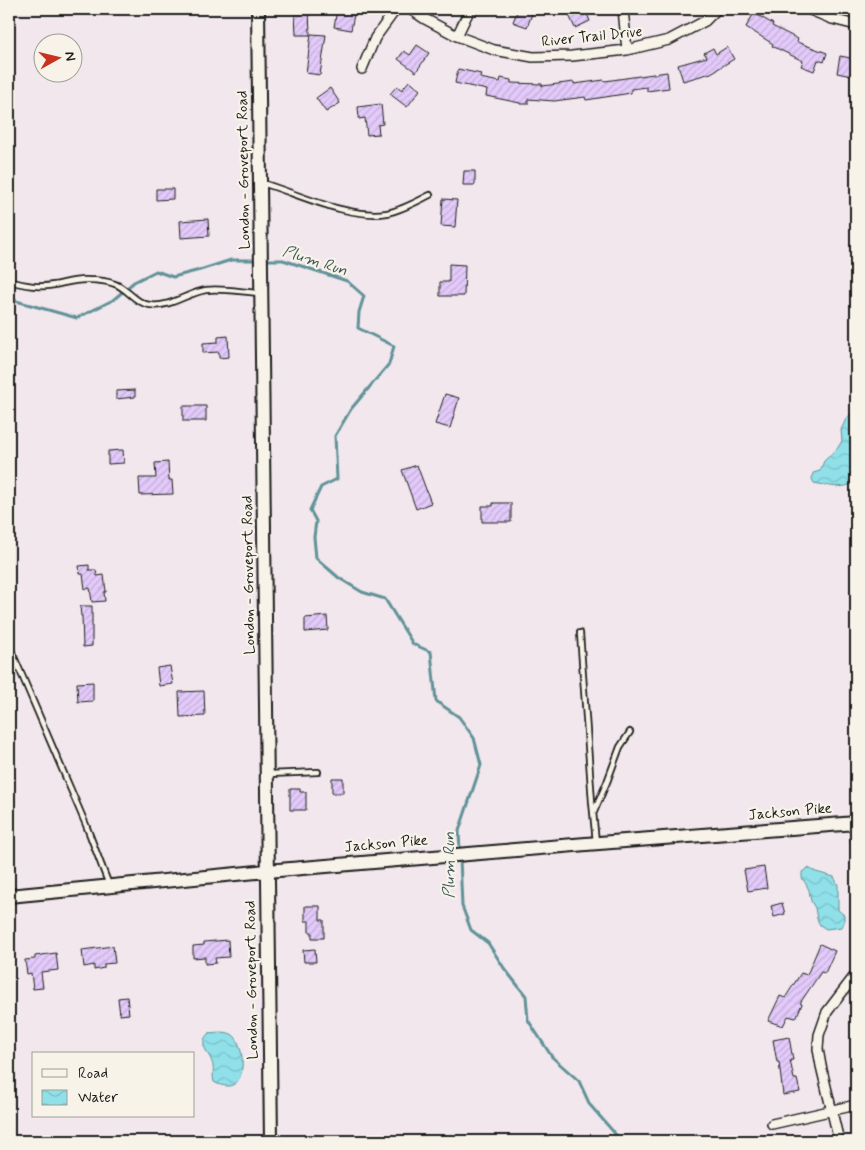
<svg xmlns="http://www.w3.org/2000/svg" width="865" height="1150" viewBox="0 0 865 1150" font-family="Mynerve,sans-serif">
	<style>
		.water { fill: url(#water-waves); stroke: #619297 }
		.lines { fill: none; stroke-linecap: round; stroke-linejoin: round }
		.stream { stroke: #619297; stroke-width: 3 }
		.building { fill: url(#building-hatch); stroke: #1c1c1c }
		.lane-casing { stroke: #1c1c1c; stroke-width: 8 }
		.street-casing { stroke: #1c1c1c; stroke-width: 12 }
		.secondary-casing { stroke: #1c1c1c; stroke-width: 16 }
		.lane { stroke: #f7f3e8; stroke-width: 4.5 }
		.street { stroke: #f7f3e8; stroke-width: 9 }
		.secondary { stroke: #f7f3e8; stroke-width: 12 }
		.labels { text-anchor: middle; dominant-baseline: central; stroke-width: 4.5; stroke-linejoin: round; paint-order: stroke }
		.street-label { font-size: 15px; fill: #1c1c1c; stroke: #f7f3e8 }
		.water-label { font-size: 16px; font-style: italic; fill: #3e575a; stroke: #f7f3e8 }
	</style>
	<defs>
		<pattern id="water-waves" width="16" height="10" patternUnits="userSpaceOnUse" patternTransform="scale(1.25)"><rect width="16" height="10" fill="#8fe0e9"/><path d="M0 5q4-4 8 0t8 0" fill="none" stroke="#7bc0c7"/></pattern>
		<pattern id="building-hatch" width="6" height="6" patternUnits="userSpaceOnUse" patternTransform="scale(1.25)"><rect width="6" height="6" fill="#e3cafa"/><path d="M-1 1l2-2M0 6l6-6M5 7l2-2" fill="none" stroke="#c2add6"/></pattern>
	</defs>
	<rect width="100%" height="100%" fill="#f1e7ed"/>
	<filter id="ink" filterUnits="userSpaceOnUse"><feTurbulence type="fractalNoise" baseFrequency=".02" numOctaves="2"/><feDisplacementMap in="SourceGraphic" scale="10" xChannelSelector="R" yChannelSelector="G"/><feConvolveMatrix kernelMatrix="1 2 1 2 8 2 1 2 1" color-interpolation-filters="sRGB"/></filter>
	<g filter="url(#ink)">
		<path class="water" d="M856 409V482C842 490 830 486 814 483L812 479 813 473 820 471 824 461 837 449 842 441 841 430 846 419Z
			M808 868 816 872 834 877 838 885V910L844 915V922L842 927 826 929 820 925 817 919 815 908 811 901 809 890 806 884 802 878V872Z
			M209 1033C217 1032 227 1031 233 1035 243 1042 249 1083 229 1086 223 1086 219 1085 214 1082 212 1076 214 1071 213 1066 211 1053 196 1045 209 1033Z"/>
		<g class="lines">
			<path class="stream" d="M265 260H283L347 281 364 296 359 312 358 328 394 346 389 364 351 409 335 436 337 479 321 487 310 510 316 521 314 537 316 558 339 578 362 592 385 599 413 644 431 652 436 701 459 717 474 738 481 765 459 831 460 851
				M9 299 77 318 113 300 134 282 156 271 173 277 200 270 231 260H259
				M460 858 462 906 471 930 488 943 504 968 526 996 528 1020 552 1057 579 1081 590 1105 617 1136 631 1141"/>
		</g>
		<path class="building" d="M301 9H309L310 35H296L295 13H301Z
			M337 9H355L351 30 334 27Z
			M518 9H534L527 27 513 22Z
			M572 9H585L590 21 575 28 567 11Z
			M754 13 773 24 772 26 798 39 797 42 827 53 824 62 818 60 814 71 801 66 803 61 772 46 773 44 746 27Z
			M311 34 326 35 320 75 306 73Z
			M417 45 429 53 416 72 398 59 404 51 410 55Z
			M727 47 734 59 711 73 683 81 678 65 707 57 704 53 713 48 716 54Z
			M840 56 856 59V77L837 73Z
			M458 69 481 74 480 78 500 82 501 78 511 80V83L542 84V86L574 82V84L604 80 605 81 667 72 669 88 647 91V87L631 89V93L586 100 585 97 554 101 528 99V104H520V103L486 96 487 90 455 83Z
			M409 81 420 90 407 107 390 94 397 86 402 90Z
			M330 88 340 103 326 112 316 98Z
			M381 104 383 124 378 125 379 134 367 135 365 118 359 119 358 107Z
			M464 171H475V185H463Z
			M156 189H173V199L156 200Z
			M443 199 457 200 455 227 441 226Z
			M208 219 209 236 181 238 180 221Z
			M449 264 465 265 464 296H440V282H449Z
			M228 336 229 357 219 358V352L203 353V343L218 342V337Z
			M135 390V397L116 399V391Z
			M445 394 459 398 450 428 435 424Z
			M183 406H206V421H183Z
			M123 450 124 463 108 464V451Z
			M168 462 169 480H172L173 494 140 495 139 478H156L155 463Z
			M417 465 431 503 416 509 402 470Z
			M493 503H511V522H482V506H493Z
			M89 565V570H96L97 576 104 575 106 592H104L105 601 92 602 90 588 85 589 83 574H80L79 566Z
			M80 606H92V646L83 647 82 616H81Z
			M327 616 328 630 305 632V618Z
			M170 666 173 684 159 686 157 668Z
			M93 682V701L78 702 77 683Z
			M204 691 205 716 180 717 179 692Z
			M332 778H343V793H332Z
			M290 789H300V792H306V810H290Z
			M764 867 767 888 748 891 744 870Z
			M782 903 785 914 774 917 771 906Z
			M305 906H320V920H324V938H312V932H309V921H305Z
			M228 940 229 957 215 958 216 963 205 964V957L193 958V946L204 945V942Z
			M820 944 835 951 825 973 821 972 800 1003 802 1004 796 1018 788 1016 783 1026 768 1021 780 996 785 998 801 973 807 975Z
			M113 946 115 963 104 964V968L94 970V965L84 967 82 950Z
			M315 949 316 962H304L303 950Z
			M56 953 58 970 41 972 43 988 33 989 31 973 27 974 25 960 35 959V956Z
			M127 997 129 1014 120 1015 118 998Z
			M789 1037 793 1060H790L794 1079H797L800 1092 783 1095 779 1062H777L773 1040Z"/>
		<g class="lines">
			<defs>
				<path id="lane" d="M262 183C299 194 348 219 387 213 402 210 416 202 430 195
					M9 281C24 285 38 288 54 285 65 283 77 279 88 280 96 280 107 281 115 284 128 289 135 303 150 305 170 308 187 293 206 290 223 288 242 292 259 293
					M580 633 592 802 596 842
					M9 645 86 825 109 885
					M269 774 318 772
					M594 812 607 782 620 747 630 732"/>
				<path id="street" d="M410 9 425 19 457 36 494 50 533 57 572 56 627 50 669 40 705 21 717 9
					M623 9 627 50
					M808 9 832 19 856 25
					M457 36 470 9
					M362 69 375 38 396 9
					M855 823 856 844
					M772 1124 856 1105
					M839 1141 821 1066 818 1049 819 1035 827 1012 856 974"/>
				<path id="secondary" d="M258 9 271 1141
					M9 896 267 871 586 844 856 823"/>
			</defs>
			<use href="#lane" class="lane-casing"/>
			<use href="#street" class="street-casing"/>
			<use href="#secondary" class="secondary-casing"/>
			<use href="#lane" class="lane"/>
			<use href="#street" class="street"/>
			<use href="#secondary" class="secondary"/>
		</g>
	</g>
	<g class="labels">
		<g class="street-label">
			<text transform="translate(592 37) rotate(-6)">River Trail Drive</text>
			<text transform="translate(244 170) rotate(-91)">London - Groveport Road</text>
			<text transform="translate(249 575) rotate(-91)">London - Groveport Road</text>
			<text transform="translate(790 812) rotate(-5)">Jackson Pike</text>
			<text transform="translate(386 844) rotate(-5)">Jackson Pike</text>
			<text transform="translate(252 980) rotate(-91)">London - Groveport Road</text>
		</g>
		<g class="water-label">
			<text transform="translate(315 261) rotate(18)">Plum Run</text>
			<text transform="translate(449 865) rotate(-90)">Plum Run</text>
		</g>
	</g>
	<rect width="865" height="1150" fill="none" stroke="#f7f3e8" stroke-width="30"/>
	<rect x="15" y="15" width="835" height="1120" fill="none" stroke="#1c1c1c" stroke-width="2" filter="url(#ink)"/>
	<rect x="32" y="1052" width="162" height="65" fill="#f7f3e8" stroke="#9f9d96"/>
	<rect x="42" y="1069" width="25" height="8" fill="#f7f3e8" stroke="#9f9d96"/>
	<text x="78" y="1078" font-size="15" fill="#1c1c1c">Road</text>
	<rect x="42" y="1090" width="25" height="15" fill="url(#water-waves)" stroke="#9f9d96"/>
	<text x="78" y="1102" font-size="15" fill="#1c1c1c">Water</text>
	<g transform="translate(58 58) rotate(82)"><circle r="24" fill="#f7f3e8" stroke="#9f9d96"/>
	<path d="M0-4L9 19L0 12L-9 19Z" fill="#c8321e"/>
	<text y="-8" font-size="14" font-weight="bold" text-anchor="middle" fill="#1c1c1c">N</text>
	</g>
</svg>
